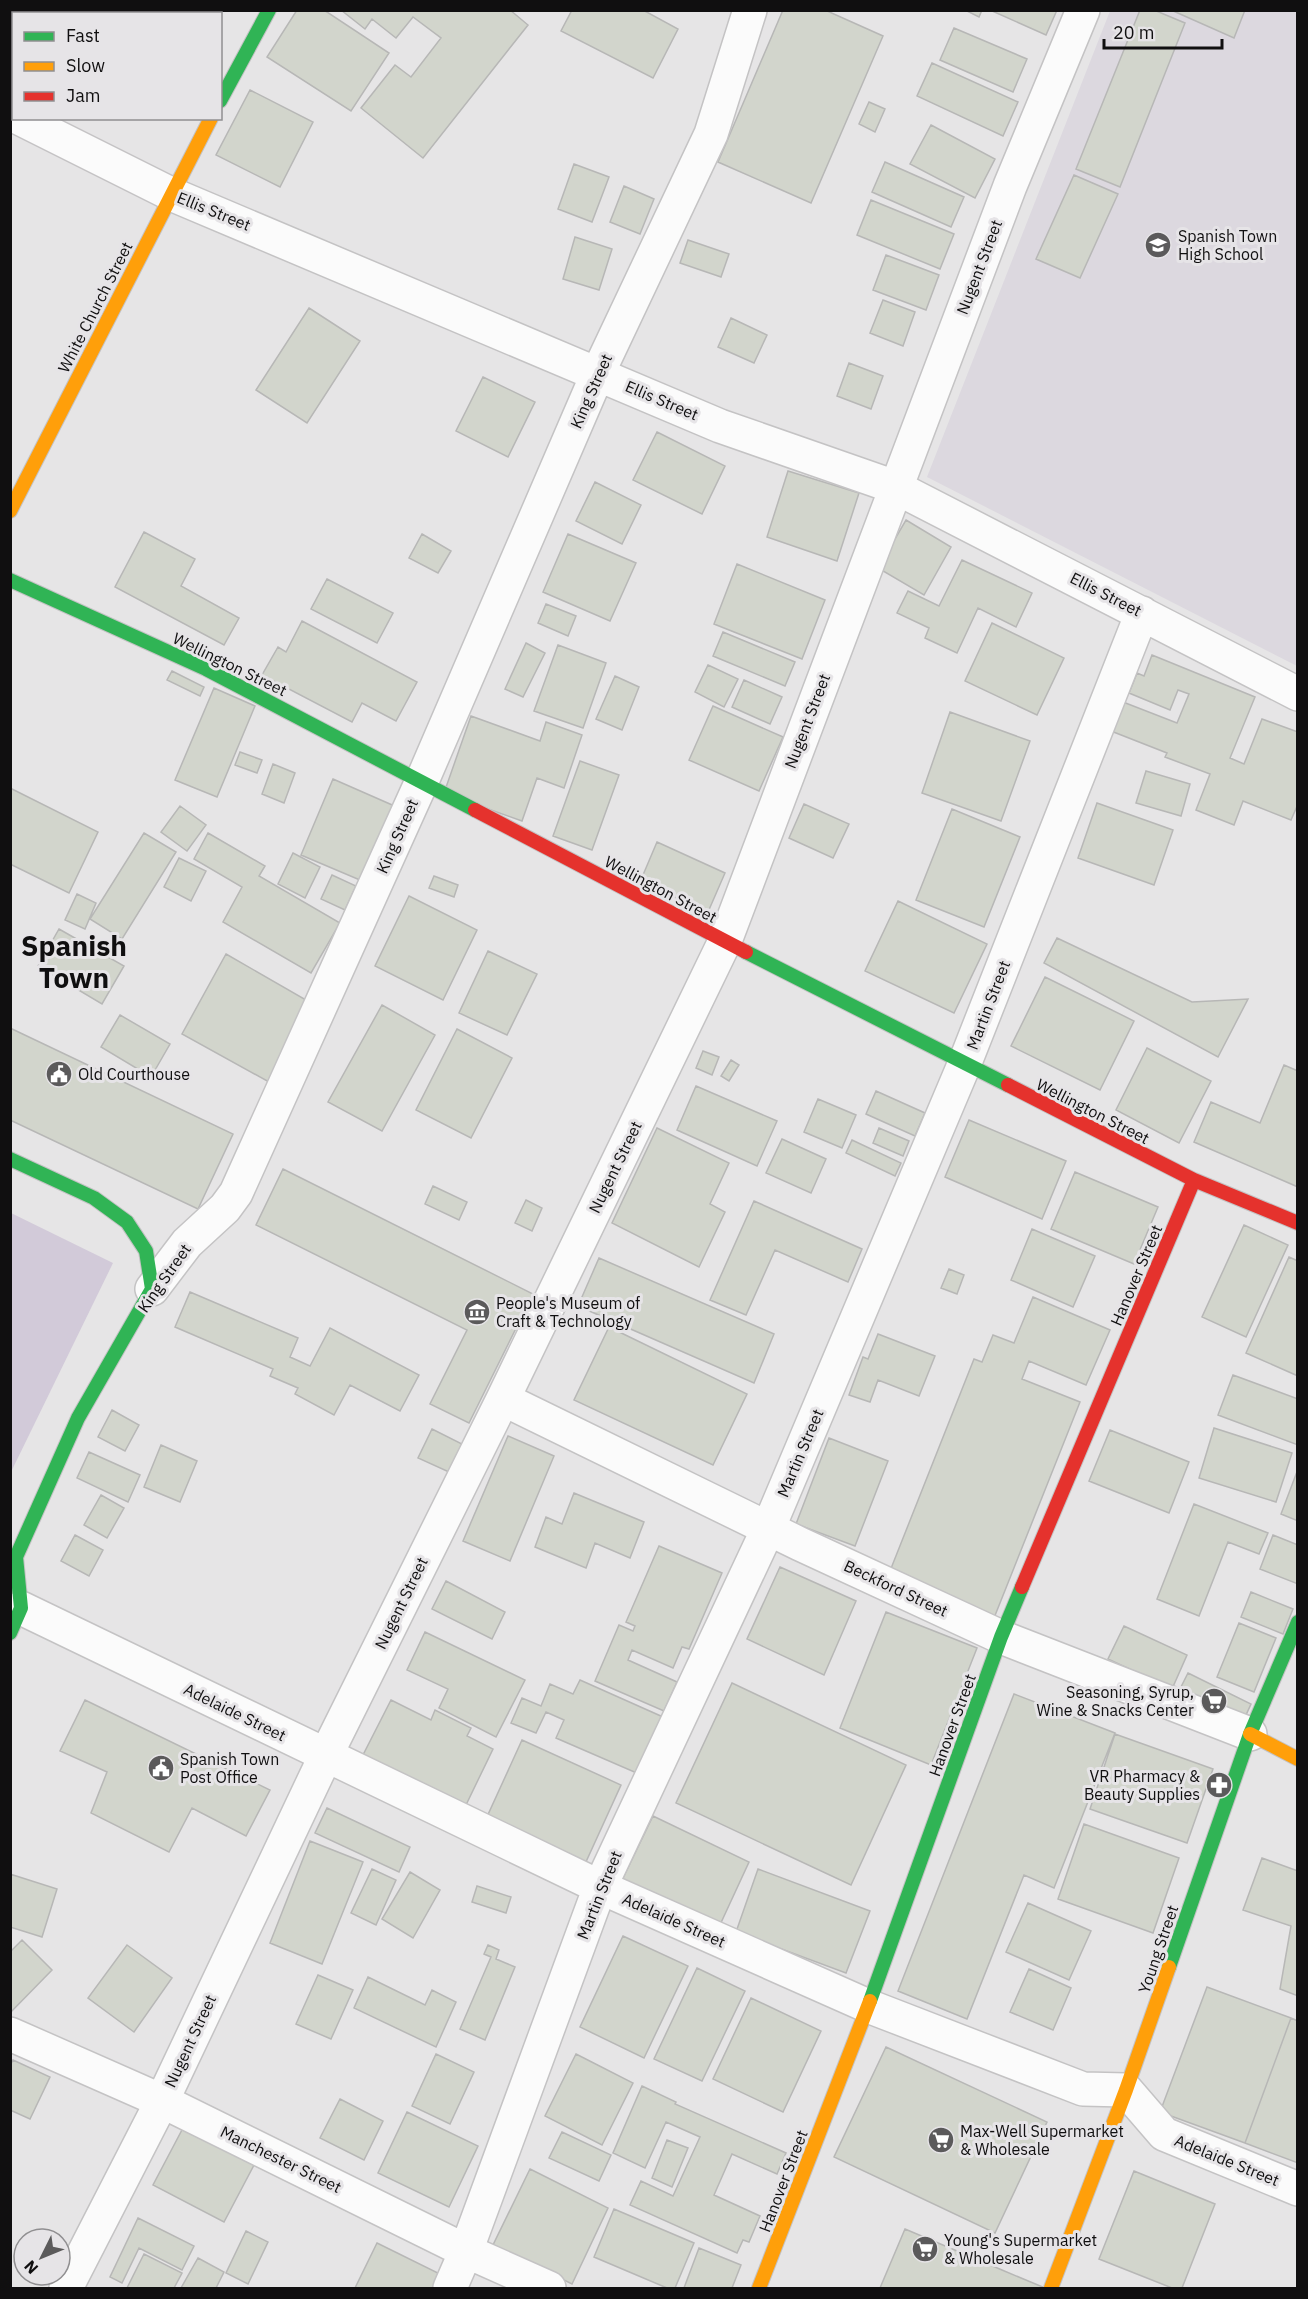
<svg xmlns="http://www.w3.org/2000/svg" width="1308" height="2299" viewBox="0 0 1308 2299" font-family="'IBM Plex Sans',sans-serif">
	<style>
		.built { fill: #dcd8df }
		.green { fill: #d2cad9 }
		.building { fill: #d2d5cc; stroke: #b7b7b6; stroke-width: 1.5 }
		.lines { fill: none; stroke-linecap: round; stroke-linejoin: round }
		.street-casing { stroke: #c4c3c4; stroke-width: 36 }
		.fast-casing { stroke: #c4c3c4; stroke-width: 16 }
		.slow-casing { stroke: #c4c3c4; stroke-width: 16 }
		.jam-casing { stroke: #c4c3c4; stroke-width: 16 }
		.street { stroke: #fbfbfb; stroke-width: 33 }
		.fast { stroke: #30b455; stroke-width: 14 }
		.slow { stroke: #ff9f0a; stroke-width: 14 }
		.jam { stroke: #e5322d; stroke-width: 14 }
		.labels { text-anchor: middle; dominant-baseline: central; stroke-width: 6; stroke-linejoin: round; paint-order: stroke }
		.street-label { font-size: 16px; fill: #100f10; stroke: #e6e4e7 }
		.poi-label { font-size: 16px; fill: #100f10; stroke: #e6e4e7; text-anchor: start }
		.town-label { font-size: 28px; font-weight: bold; fill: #100f10; stroke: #e6e4e7 }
	</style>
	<rect width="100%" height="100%" fill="#e6e5e6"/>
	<path class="built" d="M1292 10 1297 13V666L927 477 1110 11Z"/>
	<path class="green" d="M11 1213 113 1263 11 1472Z"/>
	<path class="building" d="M19 10H71L69 14H18Z
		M297 10H324L389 53 351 111 267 57Z
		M341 10H510L528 25 423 158 361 108 395 65 411 77 441 38 413 17 396 38 372 19 365 29Z
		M572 10H643L678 29 653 78 561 31Z
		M783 10H825L883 36 811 203 718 162Z
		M965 10H982L979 17Z
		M990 10H1057L1046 35Z
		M1140 10H1154L1185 23 1120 187 1076 169Z
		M1171 10H1245L1234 38Z
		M14 21V72L10 70V27Z
		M954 28 1027 59 1013 92 940 60Z
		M932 63 1018 102 1003 136 917 96Z
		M250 90 313 122 280 187 216 155Z
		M869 102 885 109 875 132 859 124Z
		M931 125 995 159 975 198 910 164Z
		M885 162 964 197 951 227 872 192Z
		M574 164 609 177 592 222 558 209Z
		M1074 175 1118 194 1080 278 1036 259Z
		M624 186 654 199 640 234 610 222Z
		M871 200 954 234 940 269 857 235Z
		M575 237 612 249 599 290 563 279Z
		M688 240 729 254 721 277 680 263Z
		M886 255 939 275 926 310 873 290Z
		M883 300 915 312 903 346 870 333Z
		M309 308 360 341 307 423 256 390Z
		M731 318 767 335 754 363 718 347Z
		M849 363 883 376 871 409 837 396Z
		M483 377 535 402 508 457 456 431Z
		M657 432 725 466 702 514 633 480Z
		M788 471 859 493 837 561 767 537Z
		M595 482 641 505 622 544 576 521Z
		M906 520 951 547 924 595 878 568Z
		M144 532 195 559 181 586 239 618 224 645 115 587Z
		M422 534 451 551 438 573 409 558Z
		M568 534 636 563 610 621 543 592Z
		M962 560 1032 593 1016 627 978 608 957 653 925 638 929 628 897 613 908 591 939 606Z
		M737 564 825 600 802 659 714 624Z
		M327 579 393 613 377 643 311 609Z
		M546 604 576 616 568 636 538 623Z
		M302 621 417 682 396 721 362 703 352 722 262 675 278 647 286 652Z
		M992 623 1064 658 1037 715 965 681Z
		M723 632 795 662 785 686 713 656Z
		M526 643 545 653 523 697 505 689Z
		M558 645 606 663 583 728 534 711Z
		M1152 655 1255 697 1230 758 1244 764 1262 719 1298 732V804L1291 820 1243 801 1234 825 1196 810 1210 774 1165 757 1167 753 1111 731 1123 702 1177 723 1189 694 1178 690 1170 710 1129 693 1137 673 1144 676Z
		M708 665 738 679 724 707 695 692Z
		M172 671 204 687 200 696 167 680Z
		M615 676 639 687 622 730 596 719Z
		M744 680 782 697 770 724 732 707Z
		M214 688 255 706 217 797 175 780Z
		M713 706 783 737 759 791 689 760Z
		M950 712 1030 741 1001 821 922 793Z
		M471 716 540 741 546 722 582 735 564 788 537 778 522 821 444 793Z
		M240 752 262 760 257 773 235 765Z
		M580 761 619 775 592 850 553 836Z
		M273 764 295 773 284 803 262 794Z
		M1146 771 1190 784 1181 816 1136 803Z
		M333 779 399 808 367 883 301 855Z
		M10 788 98 832 69 893 10 864Z
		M1097 803 1173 830 1154 885 1078 858Z
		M804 804 849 824 833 858 789 838Z
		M180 806 206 825 187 851 161 832Z
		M952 809 1020 837 984 927 916 900Z
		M144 833 176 852 122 939 90 919Z
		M208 833 265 866 259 876 340 923 311 973 223 922 242 887 194 859Z
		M657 842 725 873 708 912 640 882Z
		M293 853 320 867 305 898 278 884Z
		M179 858 206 871 191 901 164 887Z
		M332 875 356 886 345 910 321 899Z
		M434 876 458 885 454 897 429 888Z
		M77 894 96 903 85 929 65 920Z
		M409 896 477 930 443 1000 375 966Z
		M898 901 987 944 954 1013 865 971Z
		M59 929 124 966 102 1004 38 966Z
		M1057 938 1192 1002 1248 999 1218 1057 1044 963Z
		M488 951 537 974 507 1035 459 1013Z
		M226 954 313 1004 269 1082 182 1034Z
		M1045 977 1134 1021 1100 1090 1011 1046Z
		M382 1005 435 1035 382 1131 328 1102Z
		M120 1015 170 1044 151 1077 101 1047Z
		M10 1028 233 1134 198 1209 10 1120Z
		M457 1029 512 1058 471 1138 416 1110Z
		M1147 1048 1211 1081 1179 1143 1116 1110Z
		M703 1051 719 1057 712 1075 696 1068Z
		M731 1060 739 1065 729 1081 721 1076Z
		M1284 1065 1298 1071V1187L1194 1142 1211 1102 1260 1123Z
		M696 1086 777 1121 757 1166 677 1130Z
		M876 1091 925 1113 915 1136 866 1114Z
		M818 1099 856 1115 842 1148 804 1132Z
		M969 1120 1066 1161 1042 1219 945 1177Z
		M657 1128 729 1163 710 1204 725 1212 699 1267 612 1223Z
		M879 1128 909 1141 903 1156 873 1143Z
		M782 1139 826 1159 811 1193 766 1173Z
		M852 1140 901 1163 895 1176 846 1153Z
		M283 1169 533 1294 469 1423 430 1404 467 1330 256 1225Z
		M1075 1172 1158 1207 1134 1264 1051 1229Z
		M433 1186 467 1202 459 1220 425 1204Z
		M526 1200 542 1208 532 1231 515 1223Z
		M754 1201 862 1249 848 1282 775 1250 746 1315 710 1300Z
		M1244 1225 1288 1245 1246 1337 1202 1317Z
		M1032 1229 1095 1256 1073 1307 1011 1280Z
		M1289 1257 1298 1261V1376L1246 1353Z
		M599 1258 774 1334 754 1383 578 1306Z
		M949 1269 964 1275 957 1294 941 1288Z
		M190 1292 298 1338 290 1357 310 1366 330 1328 419 1375 400 1411 350 1385 334 1415 295 1394 298 1388 270 1376 273 1369 175 1327Z
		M1033 1297 1110 1330 1086 1385 1029 1361 1022 1379 1080 1402 994 1618 888 1576 974 1359 982 1362 993 1335 1014 1343Z
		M609 1327 747 1394 713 1465 574 1400Z
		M878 1334 935 1356 919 1396 878 1380 870 1402 849 1395 863 1357 868 1359Z
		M1233 1375 1298 1399V1445L1218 1415Z
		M112 1410 139 1425 125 1451 98 1437Z
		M1214 1428 1292 1453 1276 1502 1199 1478Z
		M432 1429 462 1444 449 1472 418 1458Z
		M1110 1430 1189 1462 1169 1513 1089 1481Z
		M508 1436 554 1456 510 1561 463 1541Z
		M829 1438 888 1461 855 1546 796 1524Z
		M161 1445 197 1461 180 1502 144 1487Z
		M89 1452 140 1475 128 1502 77 1478Z
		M1298 1469V1521L1281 1514Z
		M574 1493 644 1522 630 1558 595 1543 586 1568 535 1547 546 1517 562 1524Z
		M101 1495 124 1508 107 1538 84 1525Z
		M1194 1504 1268 1533 1259 1554 1228 1542 1199 1616 1157 1599Z
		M75 1535 103 1550 89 1576 61 1561Z
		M1273 1535 1298 1545V1584L1260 1569Z
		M659 1546 722 1573 689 1649 682 1647 673 1668 632 1650 628 1660 677 1682 664 1711 595 1681 619 1625 633 1631 635 1626 626 1622Z
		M780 1567 856 1601 824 1675 747 1639Z
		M446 1581 505 1612 492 1639 432 1609Z
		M1251 1592 1293 1609 1283 1634 1241 1617Z
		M886 1612 977 1648 931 1765 840 1728Z
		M1239 1623 1276 1638 1254 1692 1217 1677Z
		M1124 1626 1187 1655 1172 1689 1108 1659Z
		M425 1632 525 1680 496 1737 439 1708 448 1689 407 1670Z
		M1188 1673 1251 1704 1240 1728 1176 1697Z
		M580 1680 663 1717 639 1774 556 1738 564 1720 546 1712 536 1733 511 1723 522 1698 541 1706 550 1684 573 1694Z
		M732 1683 906 1765 851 1885 676 1803Z
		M1014 1694 1115 1733 1054 1888 1024 1875 967 2019 898 1991Z
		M85 1700 270 1790 246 1836 192 1808 169 1852 91 1813 107 1772 60 1751Z
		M391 1700 431 1720 435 1710 471 1728 467 1736 493 1749 465 1807 363 1755Z
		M1115 1734 1213 1769 1187 1843 1090 1809Z
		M522 1740 621 1785 585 1864 486 1819Z
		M327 1808 410 1847 399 1872 315 1833Z
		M653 1816 749 1862 719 1927 622 1880Z
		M1084 1824 1179 1858 1153 1933 1058 1899Z
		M310 1841 363 1862 322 1964 270 1943Z
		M1262 1858 1298 1871V1996L1280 1989 1291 1926 1243 1910Z
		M372 1869 396 1880 376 1925 351 1913Z
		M758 1869 870 1911 846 1973 736 1932Z
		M410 1872 440 1890 413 1938 382 1919Z
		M10 1874 57 1889 42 1937 10 1927Z
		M477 1886 511 1897 506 1913 472 1902Z
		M1028 1903 1091 1931 1069 1980 1006 1952Z
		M623 1936 688 1966 644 2058 580 2027Z
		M22 1940 52 1970 10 2013V1952Z
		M127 1945 172 1978 134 2032 88 1998Z
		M488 1945 499 1950 496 1959 515 1967 485 2040 460 2029 491 1957 484 1954Z
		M697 1968 745 1991 702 2081 654 2059Z
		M1029 1969 1071 1988 1053 2030 1010 2012Z
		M318 1975 353 1990 331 2039 296 2024Z
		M368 1977 425 2005 432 1990 456 2002 436 2047 354 2008Z
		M1207 1987 1291 2018 1245 2143 1160 2112Z
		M751 1998 821 2031 783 2112 713 2079Z
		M1291 2018 1298 2021V2163L1245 2143Z
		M886 2047 1047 2122 995 2233 834 2157Z
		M436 2054 474 2072 450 2124 412 2106Z
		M576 2054 633 2083 602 2145 545 2116Z
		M13 2060 50 2077 30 2119 10 2110V2065Z
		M642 2086 676 2102 675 2104 786 2153 777 2174 732 2154 714 2195 760 2216 749 2242 743 2240 737 2253 630 2205 641 2181 673 2196 700 2137 666 2122 645 2168 613 2153Z
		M340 2099 383 2121 364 2160 320 2138Z
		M407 2112 478 2146 449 2207 378 2173Z
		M183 2128 254 2165 224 2222 153 2185Z
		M562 2132 611 2155 599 2181 549 2158Z
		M667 2140 688 2148 672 2187 652 2178Z
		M530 2169 608 2208 572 2284 493 2245Z
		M1134 2171 1215 2204 1182 2288H1172L1099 2259Z
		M614 2209 694 2243 675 2288H667L594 2257Z
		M138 2218 194 2246 182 2270 139 2248 122 2283 110 2277Z
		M905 2229 1002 2270 1045 2288H880Z
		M246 2231 268 2242 248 2284 226 2273Z
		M377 2243 442 2275 435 2288H355Z
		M699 2248 741 2265 732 2288H684Z
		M144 2254 182 2273 174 2288H127Z
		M198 2258 224 2272 216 2288H181Z"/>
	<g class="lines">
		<defs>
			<path id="street" d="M19 118 171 194 720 426 895 487 1298 694
				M152 1289 187 1243 225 1208 236 1193 422 781 598 373 711 134 750 10
				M503 1399 800 1544 1001 1637 1250 1734
				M21 1608 600 1887 868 2006 1083 2089 1126 2090 1164 2134 1298 2189
				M10 2034 162 2101 466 2251 549 2288
				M66 2288 162 2101 326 1755 503 1399 725 941 1010 186 1083 10
				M450 2288 466 2251 600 1887 768 1529 964 1065 1142 613"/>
			<path id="fast" d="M220 101 269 10
				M10 580 206 669 475 810
				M746 952 1008 1085
				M10 1159 94 1198 127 1222 146 1251 152 1289 78 1418 16 1557 21 1608 10 1633
				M1169 1967 1250 1734 1298 1622
				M870 2001 1001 1637 1022 1587"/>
			<path id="slow" d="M10 511 211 118
				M1250 1734 1298 1759
				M759 2288 870 2001
				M1051 2288 1126 2090 1169 1967"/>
			<path id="jam" d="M475 810 746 952
				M1008 1085 1194 1180 1298 1223
				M1022 1587 1194 1180"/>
		</defs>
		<use href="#street" class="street-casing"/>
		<use href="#fast" class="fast-casing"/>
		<use href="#slow" class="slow-casing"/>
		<use href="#jam" class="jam-casing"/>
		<use href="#street" class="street"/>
		<use href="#fast" class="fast"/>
		<use href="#slow" class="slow"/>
		<use href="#jam" class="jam"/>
	</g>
	<defs>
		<symbol id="school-disc" viewBox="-11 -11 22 22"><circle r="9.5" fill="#5b5a5b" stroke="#e6e4e7"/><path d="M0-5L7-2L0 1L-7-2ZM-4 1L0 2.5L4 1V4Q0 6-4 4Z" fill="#fff"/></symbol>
		<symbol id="civic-disc" viewBox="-11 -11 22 22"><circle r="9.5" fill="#5b5a5b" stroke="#e6e4e7"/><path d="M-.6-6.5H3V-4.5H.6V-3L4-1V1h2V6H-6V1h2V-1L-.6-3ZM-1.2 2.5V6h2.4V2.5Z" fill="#fff"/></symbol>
		<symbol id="museum-disc" viewBox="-11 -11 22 22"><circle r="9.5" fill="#5b5a5b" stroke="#e6e4e7"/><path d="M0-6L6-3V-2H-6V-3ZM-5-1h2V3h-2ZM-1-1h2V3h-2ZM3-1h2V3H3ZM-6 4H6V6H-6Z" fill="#fff"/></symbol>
		<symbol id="supermarket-disc" viewBox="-11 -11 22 22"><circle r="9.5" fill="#5b5a5b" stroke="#e6e4e7"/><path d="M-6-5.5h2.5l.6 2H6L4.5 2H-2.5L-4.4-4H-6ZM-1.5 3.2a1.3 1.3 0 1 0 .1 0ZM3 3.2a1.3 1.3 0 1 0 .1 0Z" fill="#fff"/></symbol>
		<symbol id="pharmacy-disc" viewBox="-11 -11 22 22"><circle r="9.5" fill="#5b5a5b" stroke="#e6e4e7"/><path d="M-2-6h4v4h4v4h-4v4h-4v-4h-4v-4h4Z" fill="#fff"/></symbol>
	</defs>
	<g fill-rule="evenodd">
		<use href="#school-disc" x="1143" y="230" width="30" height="30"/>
		<use href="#civic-disc" x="44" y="1059" width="30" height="30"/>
		<use href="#museum-disc" x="462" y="1297" width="30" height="30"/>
		<use href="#supermarket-disc" x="1199" y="1686" width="30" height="30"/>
		<use href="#civic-disc" x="146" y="1753" width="30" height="30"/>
		<use href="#pharmacy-disc" x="1204" y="1770" width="30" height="30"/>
		<use href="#supermarket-disc" x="926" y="2125" width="30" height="30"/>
		<use href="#supermarket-disc" x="910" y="2234" width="30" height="30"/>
	</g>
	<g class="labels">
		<g class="street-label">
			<text transform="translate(214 211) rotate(22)">Ellis Street</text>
			<text transform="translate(979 267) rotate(-69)">Nugent Street</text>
			<text transform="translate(95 307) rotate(-63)">White Church Street</text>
			<text transform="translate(591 391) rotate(-66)">King Street</text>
			<text transform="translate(662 400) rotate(23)">Ellis Street</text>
			<text transform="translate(1106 594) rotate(27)">Ellis Street</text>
			<text transform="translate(230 664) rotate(26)">Wellington Street</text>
			<text transform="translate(807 721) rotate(-69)">Nugent Street</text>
			<text transform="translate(397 836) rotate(-66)">King Street</text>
			<text transform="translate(661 889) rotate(28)">Wellington Street</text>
			<text transform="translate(988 1005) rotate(-69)">Martin Street</text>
			<text transform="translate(1093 1111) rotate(27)">Wellington Street</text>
			<text transform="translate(615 1167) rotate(-64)">Nugent Street</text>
			<text transform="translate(1136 1275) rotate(-67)">Hanover Street</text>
			<text transform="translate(164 1278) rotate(-55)">King Street</text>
			<text transform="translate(800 1453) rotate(-67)">Martin Street</text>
			<text transform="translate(896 1588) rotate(25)">Beckford Street</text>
			<text transform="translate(401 1603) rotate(-64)">Nugent Street</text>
			<text transform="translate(235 1712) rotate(26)">Adelaide Street</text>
			<text transform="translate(952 1725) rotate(-70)">Hanover Street</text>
			<text transform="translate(599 1895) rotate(-68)">Martin Street</text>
			<text transform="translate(674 1920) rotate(24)">Adelaide Street</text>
			<text transform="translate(1158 1949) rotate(-71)">Young Street</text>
			<text transform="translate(190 2041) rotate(-65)">Nugent Street</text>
			<text transform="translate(281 2159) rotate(26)">Manchester Street</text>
			<text transform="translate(1227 2160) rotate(22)">Adelaide Street</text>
			<text transform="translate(783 2181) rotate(-69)">Hanover Street</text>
		</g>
		<g class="poi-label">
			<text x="1178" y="236">Spanish Town<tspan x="1178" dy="18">High School</tspan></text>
			<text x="78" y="1074">Old Courthouse</text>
			<text x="496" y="1303">People's Museum of<tspan x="496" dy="18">Craft &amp; Technology</tspan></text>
			<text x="1194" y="1692" text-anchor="end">Seasoning, Syrup,<tspan x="1194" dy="18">Wine &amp; Snacks Center</tspan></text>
			<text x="180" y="1759">Spanish Town<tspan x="180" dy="18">Post Office</tspan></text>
			<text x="1200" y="1776" text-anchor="end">VR Pharmacy &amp;<tspan x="1200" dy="18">Beauty Supplies</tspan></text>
			<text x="960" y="2131">Max-Well Supermarket<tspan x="960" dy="18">&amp; Wholesale</tspan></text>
			<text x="944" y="2240">Young's Supermarket<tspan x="944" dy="18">&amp; Wholesale</tspan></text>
		</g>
		<g class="town-label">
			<text x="74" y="945">Spanish<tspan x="74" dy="32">Town</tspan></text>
		</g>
	</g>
	<rect width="1308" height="2299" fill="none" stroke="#100f10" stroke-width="24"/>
	<rect x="12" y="12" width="210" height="108" fill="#e6e4e7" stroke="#908f91" stroke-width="1.5"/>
	<rect x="24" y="32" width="30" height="9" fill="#30b455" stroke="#908f91" stroke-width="1.5"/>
	<text x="66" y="42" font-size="18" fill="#100f10">Fast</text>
	<rect x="24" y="62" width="30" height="9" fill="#ff9f0a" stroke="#908f91" stroke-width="1.5"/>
	<text x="66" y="72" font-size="18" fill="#100f10">Slow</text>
	<rect x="24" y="92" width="30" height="9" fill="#e5322d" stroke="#908f91" stroke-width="1.5"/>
	<text x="66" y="102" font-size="18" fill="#100f10">Jam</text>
	<g transform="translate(42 2257) rotate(227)"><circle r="28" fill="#e6e4e7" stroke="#908f91" stroke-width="1.5"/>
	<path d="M0-4.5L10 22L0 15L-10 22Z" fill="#5b5a5b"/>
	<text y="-9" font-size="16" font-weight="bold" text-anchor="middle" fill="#100f10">N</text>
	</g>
	<path d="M1104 39v9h118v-9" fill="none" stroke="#100f10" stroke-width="3"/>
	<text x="1113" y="39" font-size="18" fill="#100f10" stroke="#e6e4e7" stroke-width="4.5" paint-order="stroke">20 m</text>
</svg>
